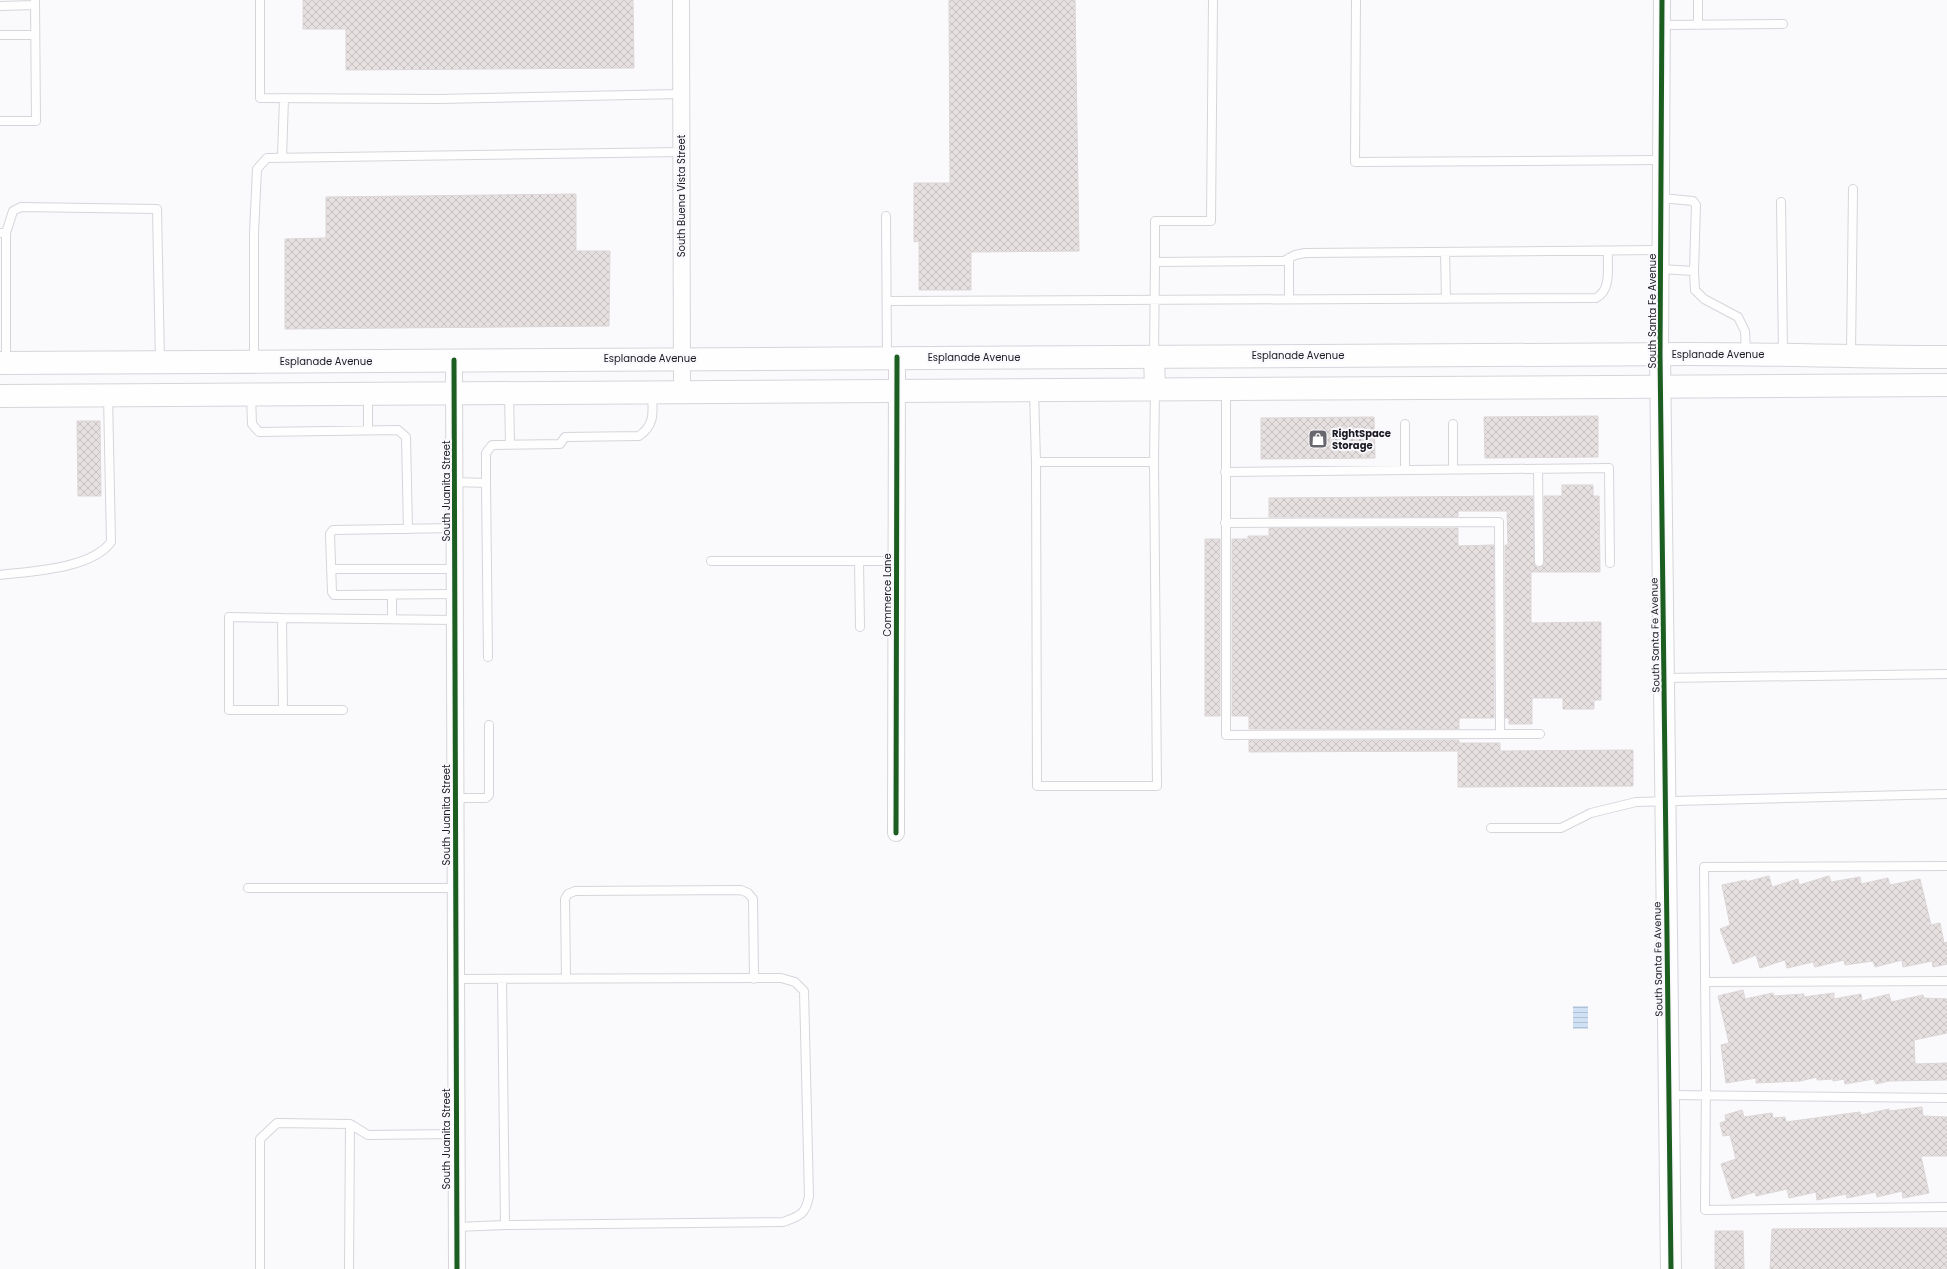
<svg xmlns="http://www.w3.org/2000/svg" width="1947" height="1269" viewBox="0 0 1947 1269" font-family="Poppins,sans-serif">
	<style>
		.water { fill: url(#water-rules) }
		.building { fill: url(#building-cross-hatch); stroke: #dbd6d7 }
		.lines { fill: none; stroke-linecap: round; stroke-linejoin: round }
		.service-casing { stroke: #d6d5da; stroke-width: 10 }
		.minor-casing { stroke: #d6d5da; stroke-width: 18 }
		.tertiary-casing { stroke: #d6d5da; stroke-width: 22 }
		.secondary-casing { stroke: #d6d5da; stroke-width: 24 }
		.service { stroke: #fefeff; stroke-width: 8 }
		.minor { stroke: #fefeff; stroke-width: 16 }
		.tertiary { stroke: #fefeff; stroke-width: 20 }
		.secondary { stroke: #fefeff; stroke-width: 22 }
		.cycleway-casing { stroke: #f9f8fd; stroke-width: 8 }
		.cycleway { stroke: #1b5e20; stroke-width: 5 }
		.labels { text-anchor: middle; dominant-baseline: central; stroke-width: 4; stroke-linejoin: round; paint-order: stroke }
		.street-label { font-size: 10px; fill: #1b1921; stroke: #f9f8fd }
		.poi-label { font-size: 10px; font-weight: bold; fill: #1b1921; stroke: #f9f8fd; text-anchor: start }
	</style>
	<defs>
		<pattern id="water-rules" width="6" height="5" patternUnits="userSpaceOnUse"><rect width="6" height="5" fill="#d0e0f5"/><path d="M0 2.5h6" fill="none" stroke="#b2c0d2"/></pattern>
		<pattern id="building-cross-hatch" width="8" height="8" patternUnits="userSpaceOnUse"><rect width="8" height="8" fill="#e7e0e0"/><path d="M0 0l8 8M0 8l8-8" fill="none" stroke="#c6c0c0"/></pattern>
	</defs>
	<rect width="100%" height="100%" fill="#faf9fc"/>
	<path class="water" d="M1573 1006H1588V1029H1573Z"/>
	<path class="building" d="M303 0H633L634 68 346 70V29H303Z
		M949 0H1075L1079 251 971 252V290H919V241L914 242V183H950Z
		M576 194V251H610L609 326 285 329V239L326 238V197Z
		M1598 416V457L1485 458 1484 417Z
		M1374 417 1375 458 1261 459V418Z
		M77 421H100L101 496H78Z
		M1562 485H1593V496H1599L1600 572H1531V623L1601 622V700H1594V709H1563V698H1532V724H1509V718H1505V545H1508L1507 511H1458V517H1269V498L1530 496H1533L1534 562 1536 567H1539L1544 565V496H1562Z
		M1269 528H1458V546L1494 545V718H1459V729H1249V716H1232V539H1248V536H1269Z
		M1205 539H1220V716H1205Z
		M1249 740H1459V743H1500V751L1633 750V786L1458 787V751L1249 752Z
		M1769 876 1772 887 1798 879 1799 885 1829 876 1831 882 1860 877 1861 884 1888 878 1890 885 1920 879 1931 925 1940 923 1944 943 1947 942V964L1933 967 1932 961 1903 967 1902 960 1875 967 1873 961 1845 965 1844 960 1815 967 1813 962 1787 968 1785 960 1760 968 1756 955 1733 964 1720 929 1730 925 1722 885 1746 880V882Z
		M1743 990 1745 999 1773 993 1774 996 1804 994V997L1834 993V999L1861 994 1862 1001 1889 994 1891 1002 1923 995 1924 998 1947 999V1033L1914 1040 1915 1064 1947 1063V1080L1889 1081 1876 1084 1874 1079 1845 1084 1844 1079 1833 1081V1079L1817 1080V1077L1800 1081 1756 1083V1078L1726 1083 1721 1045 1729 1043 1718 996Z
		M1922 1107 1923 1116 1947 1117V1156H1921L1929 1193 1903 1198 1902 1191 1877 1197 1876 1192 1847 1198 1846 1194 1817 1200 1816 1192 1789 1198 1787 1189 1756 1196 1755 1192 1732 1199 1721 1164 1736 1159 1730 1135 1723 1136 1720 1123 1726 1121 1725 1115 1742 1110 1744 1117 1772 1113 1773 1118 1785 1117 1786 1122 1860 1112 1861 1115 1889 1109 1890 1111Z
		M1875 1228H1947V1269H1770L1772 1229Z
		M1715 1231H1743L1744 1269H1715Z"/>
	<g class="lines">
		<defs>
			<path id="service" d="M260 0V98L439 99 681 94
				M1356 0 1355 162 1661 160
				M1698 0V25
				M0 6 35 5
				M1662 25 1783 24
				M0 35H35
				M0 121H36L35 0
				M282 157 284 98
				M1661 198 1693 201 1696 205 1694 271
				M1781 202 1783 353
				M886 216 887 356
				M0 233H6L13 211 21 207 157 209 160 362
				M6 233V362
				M1445 252 1446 299
				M1289 258V299
				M1155 262V221H1211L1213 0
				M1660 269 1694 271 1695 290 1704 299 1738 317 1745 331 1746 353
				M887 301 1596 298C1612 290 1607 267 1608 251
				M1851 354 1853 189
				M1154 355 1155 262 1284 261 1295 255 1305 253 1660 250
				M254 360V233L257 169 267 158 681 152
				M1034 392 1036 462H1154L1155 390
				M509 393 510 444
				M251 395 252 424 259 432 398 430 406 437 408 529
				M368 395V430
				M1405 424V470
				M1453 424V469
				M1036 462 1037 786H1157L1154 462
				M1538 469 1539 562
				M1225 472 1609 468 1610 563
				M455 482 486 483 488 657
				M486 483V453L492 445 560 444 565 437 639 436C655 425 653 412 652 394
				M1225 523 1499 522 1500 734 1226 735V389
				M455 528 333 530 330 534 332 592 334 595 455 594
				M711 561H896
				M859 561 860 627
				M331 569H455
				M0 575C32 571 91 569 111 542L108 396
				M392 595V619
				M282 618 229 617V710H283L282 618 455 620
				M1665 678 1947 674
				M283 710H343
				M1500 734H1540
				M455 798H486L489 795V725
				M1491 828H1561L1591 813 1636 802 1947 794
				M1947 866 1704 867 1706 1075 1705 1210 1947 1207
				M248 888H455
				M455 979 781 978 795 982 804 991 809 1196C806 1214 800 1216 783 1222L505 1225 456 1227
				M502 979 505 1225
				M566 979 565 899 568 894 575 891 741 890 748 893 753 899 754 979
				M1705 982 1947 981
				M1670 1095 1947 1098
				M260 1269V1139L277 1123 350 1124 368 1135 456 1134
				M349 1269 350 1124"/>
			<path id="minor" d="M681 0 682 392
				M1660 354 1662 0
				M454 360 457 1269
				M896 833 897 357"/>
			<path id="tertiary" d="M1660 354 1671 1269
				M1154 356 1155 389"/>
			<path id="secondary" d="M0 363 1690 354C1776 354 1861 357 1947 357
				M0 396 1947 385"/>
		</defs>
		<use href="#service" class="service-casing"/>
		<use href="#minor" class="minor-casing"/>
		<use href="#tertiary" class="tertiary-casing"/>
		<use href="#secondary" class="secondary-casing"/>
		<use href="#service" class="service"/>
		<use href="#minor" class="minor"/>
		<use href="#tertiary" class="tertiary"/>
		<use href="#secondary" class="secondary"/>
		<defs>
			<path id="cycleway" d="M1662 0 1660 354 1671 1269
				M454 360 457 1269
				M896 833 897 357"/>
		</defs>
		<use href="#cycleway" class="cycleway-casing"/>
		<use href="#cycleway" class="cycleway"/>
	</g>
	<defs>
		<symbol id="shop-square" viewBox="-11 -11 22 22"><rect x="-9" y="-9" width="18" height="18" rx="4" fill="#69676e" stroke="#f9f8fd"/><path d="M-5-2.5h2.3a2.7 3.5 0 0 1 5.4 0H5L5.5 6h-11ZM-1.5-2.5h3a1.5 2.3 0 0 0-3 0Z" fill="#fff"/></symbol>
	</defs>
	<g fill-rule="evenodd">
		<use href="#shop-square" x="1307" y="428" width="22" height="22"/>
	</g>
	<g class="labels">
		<g class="street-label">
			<text transform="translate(681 196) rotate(-90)">South Buena Vista Street</text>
			<text transform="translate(1652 311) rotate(-90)">South Santa Fe Avenue</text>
			<text x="1718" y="354">Esplanade Avenue</text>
			<text x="1298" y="355">Esplanade Avenue</text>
			<text x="974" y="357">Esplanade Avenue</text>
			<text x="650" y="358">Esplanade Avenue</text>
			<text x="326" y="361">Esplanade Avenue</text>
			<text transform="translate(446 491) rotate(-90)">South Juanita Street</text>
			<text transform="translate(887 595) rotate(-90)">Commerce Lane</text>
			<text transform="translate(1655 635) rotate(-91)">South Santa Fe Avenue</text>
			<text transform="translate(446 815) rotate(-90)">South Juanita Street</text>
			<text transform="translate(1658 959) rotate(-91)">South Santa Fe Avenue</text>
			<text transform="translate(446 1139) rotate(-90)">South Juanita Street</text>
		</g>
		<g class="poi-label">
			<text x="1332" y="433">RightSpace<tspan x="1332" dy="12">Storage</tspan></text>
		</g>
	</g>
</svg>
